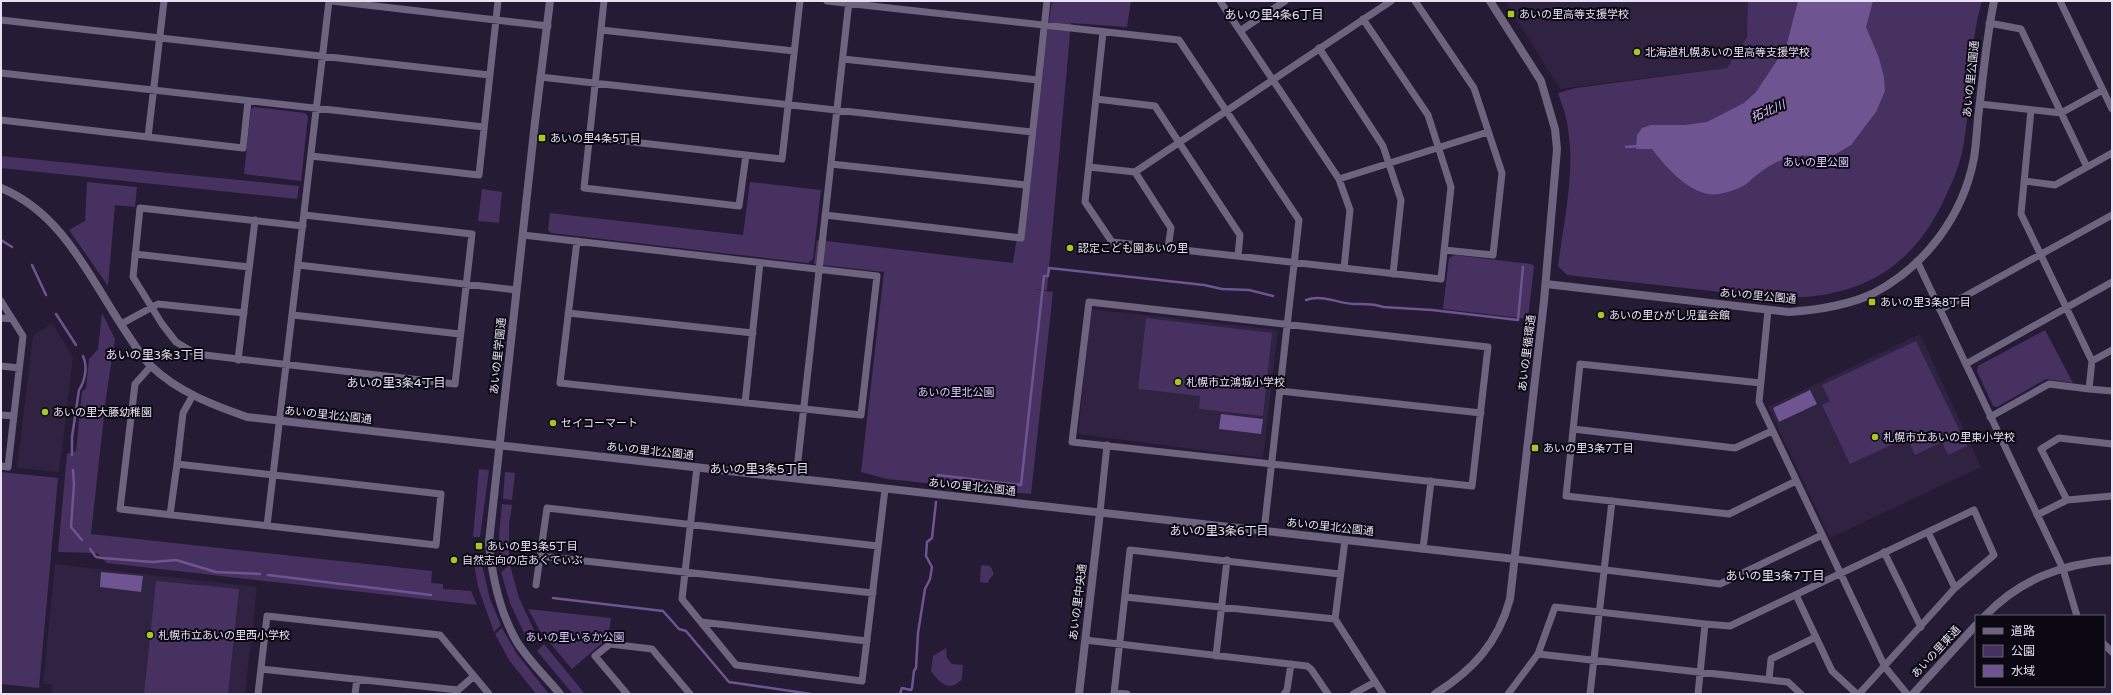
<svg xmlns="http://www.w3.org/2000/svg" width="2113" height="695" viewBox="0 0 2113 695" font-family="'Varela Round','Noto Sans JP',sans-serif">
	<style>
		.built { fill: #302342 }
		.green { fill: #463161 }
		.water { fill: #6e5591 }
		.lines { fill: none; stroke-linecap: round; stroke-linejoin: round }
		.stream { stroke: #6e5591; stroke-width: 2.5 }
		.minor { stroke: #6e647f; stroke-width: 7 }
		.tertiary { stroke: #6e647f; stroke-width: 8 }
		.poi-dot { fill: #a4c824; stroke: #0c0813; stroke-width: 1.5 }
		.labels { text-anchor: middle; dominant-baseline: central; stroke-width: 4; stroke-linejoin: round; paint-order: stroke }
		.poi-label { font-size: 11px; fill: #e7e1f2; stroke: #0c0813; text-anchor: start }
		.street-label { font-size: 11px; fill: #e7e1f2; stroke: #0c0813 }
		.park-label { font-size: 11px; fill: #ddc9ff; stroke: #0c0813 }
		.neighbourhood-label { font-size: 12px; fill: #e7e1f2; stroke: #0c0813 }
		.water-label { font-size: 12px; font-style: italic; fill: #d9c5fb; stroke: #0c0813 }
	</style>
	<rect width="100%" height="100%" fill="#251b34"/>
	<path class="built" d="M1505 1H1748V37L1727 68 1560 89Z
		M1091 309 1278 330 1263 458 1078 434Z
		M52 323 73 357 59 472 17 468 33 336Z
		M1920 334 1981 467 1830 538 1768 407Z
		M55 564 257 587 245 694H51L52 684H43Z"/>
	<path class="green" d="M1052 1H1131L1127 27 1071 23 1047 290 1033 289 1053 292 1031 494 887 479 861 472 884 272 814 264 817 240 1013 263Z
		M1748 1H1982C1968 47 1972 96 1964 142 1961 164 1952 183 1943 202 1905 281 1841 304 1757 296L1567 275 1558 266C1564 221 1575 173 1568 129 1567 117 1562 105 1558 93L1576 88 1727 68 1747 37Z
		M254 107 305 113 308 116 301 181 244 174 251 109Z
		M1 156 299 186 297 199 1 168Z
		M87 182 137 187 135 207 115 205 108 286 69 230 85 221Z
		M750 182 821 190 813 259 808 263 551 233 548 230 550 213 743 235Z
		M482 189 502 192 499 223 478 221Z
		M1455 255 1531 264 1534 266 1528 319 1443 309 1449 258Z
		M102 313 115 339 106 397 91 534 432 571 431 583 443 584V589L471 591 477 605 107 563 97 553 58 552 67 454 76 451 82 392 86 388 89 359 98 349Z
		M1146 318 1272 333 1263 416 1199 409 1200 396 1138 389Z
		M2045 330 2073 383 2046 379 1997 407 1993 406 1977 371 1978 366Z
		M1916 341 1967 446 1948 455 1942 442 1915 455 1907 438 1850 464 1822 405 1830 401 1822 385Z
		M479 469 489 470 480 537H473Z
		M1 472 58 478 39 688 1 684Z
		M505 472 515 473 512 500 503 499Z
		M502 504 512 505 509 524V561L501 568 499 535Z
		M480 557 490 599 501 625 494 632 478 587 473 558Z
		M510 565 519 598 534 630 525 635 510 603 501 572Z
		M981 565 990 566C998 578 990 574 988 583L980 582Z
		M156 581 239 589 228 694H144Z
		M528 609 611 618 608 638 572 669 540 631Z
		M502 628 517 654 549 694H536L509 660 495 634Z
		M544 644 585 694H573L537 651Z
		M946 648 947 658 952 664 963 665 962 679C949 693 940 683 931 671L933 656Z"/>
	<path class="water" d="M1798 1H1873L1866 27 1879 58 1884 77 1885 91 1876 112 1851 145 1826 160C1799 150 1779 158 1758 174 1752 178 1747 185 1741 187 1733 191 1717 196 1708 194 1686 190 1665 166 1652 149H1636L1637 135 1642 128 1651 125H1685L1707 122 1744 103 1756 92 1786 47Z
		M1810 390 1817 404 1779 422 1773 408Z
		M1221 414 1263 419 1261 434 1219 429Z
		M101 572 143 576 141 592 100 587Z"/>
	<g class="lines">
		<path class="stream" d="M1626 147 1640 146
			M1 240 12 247
			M32 265 46 295
			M1306 300C1321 294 1338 303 1353 304 1363 304 1373 303 1383 307L1432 310 1518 320 1523 267
			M56 314 76 345
			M72 455V437L79 390C85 381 88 366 83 356
			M73 470 74 484 71 527 82 540
			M937 487 938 475 1021 485 1044 276H1048L1049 268 1204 285 1222 289 1249 290 1273 296
			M90 549 96 557 102 558 153 562 176 560 216 572 260 574
			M268 575 431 595
			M553 598 663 611 679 629 686 631 729 682 811 694
			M900 694 902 688 911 690 912 688 914 671 916 668 918 633 925 589 930 579 932 567 926 556 927 542 932 538 936 502"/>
		<path class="minor" d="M332 1 548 26
			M604 1 584 188 739 206 746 155 782 159 800 1
			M827 1 1179 40 1299 220 1264 531
			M1220 1 1339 179 1350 210 1344 268
			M1415 1 1474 88 1502 173 1493 255 1444 250
			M2060 1 2112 109
			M1 20 489 75
			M1989 23 2021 29 2087 167
			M601 30 794 51
			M1240 31 1285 1
			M1103 32 1085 202 1112 242 1441 279 1451 187 1428 115 1363 19
			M1319 48 1383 146 1401 200 1393 274
			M843 59 1038 80
			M1 73 484 127
			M540 77 1032 132
			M1096 99 1155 106 1240 235 1238 256
			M1980 104 2061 113 2103 90
			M2031 110 2021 214 2092 361 2089 389 2112 391
			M1 120 243 148 248 101
			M148 137 164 1
			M589 137 746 155
			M311 156 479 175 498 1
			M831 164 1026 185
			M1089 167 1135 172 1391 1
			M1135 172 1171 228 1168 248
			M1339 179 1488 132
			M2024 181 2055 185 2112 153
			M825 215 1021 238 1047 1
			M303 226 140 208 133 277 162 324 176 342 196 354 455 384 472 234 304 215
			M523 235 877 276 861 415 560 383 577 241
			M135 254 249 267
			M1917 261 2063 569 2077 616
			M298 265 516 290
			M1 301 23 336 8 467 1 466
			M1089 302 1488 347 1472 486 1072 442Z
			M1768 310 1759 402 1885 667 1907 694
			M1940 310 2112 215
			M568 313 753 333
			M293 315 460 334
			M1 318 12 319
			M121 324 158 304 244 313
			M238 360 255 220
			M2092 361 2112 350
			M1966 364 2112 282
			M1 366 19 368
			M151 366 135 384 120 509 436 545 441 494 177 464 170 515
			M1761 383 1580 364 1566 496 1729 514 1796 481
			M1280 391 1481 413
			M745 403 760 263
			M1 415 14 416
			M1990 417 2049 384 2089 389
			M1573 429 1735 448 1772 431
			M177 464 183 413 193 395
			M697 467 682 599 736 665 862 681 885 489
			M796 478 849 1
			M2067 500 2041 449 2059 438 2112 444
			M1100 512 1107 445
			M2037 515 2067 500 2112 496
			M267 526 329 1
			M1928 532 1955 588
			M1423 549 1431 481
			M1884 552 1921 627
			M540 556 873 593
			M1515 559 1720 584 1822 535
			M536 585 547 508 878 546
			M1796 595 1832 671 1857 694
			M1125 597 1335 619 1383 694
			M1335 619 1345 540
			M701 622 867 641
			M1085 640 1307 666 1311 669 1328 694
			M2104 644 2112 652
			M1538 654 1788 682 1801 694
			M1216 656 1227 560
			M261 669 458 690 474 676
			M1769 680 1771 659 1816 637
			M1114 693 1127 694
			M258 694 267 616 440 635 489 694
			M355 694 357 679
			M627 694 595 656 610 644 652 649 690 694
			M1114 694 1130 550 1340 574
			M1284 694 1287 690 1291 664
			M1353 694 1375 682
			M1508 694 1538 654 1555 607 1705 624
			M1590 694 1612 501
			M1698 694 1705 624 1730 626 1974 510 1994 555 1955 588 1859 694"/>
		<path class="tertiary" d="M550 1 535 122 489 542C492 577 499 611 517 642 529 661 546 677 560 694
			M1 188C64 214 90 279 126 332 134 344 141 356 151 366 178 392 213 405 247 417L1515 559
			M1546 284 1789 312C1817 310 1846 306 1872 294 1925 267 1963 216 1974 158 1976 145 1977 131 1978 118 1983 79 1986 40 1994 1
			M1985 616C2020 579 2062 564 2112 560
			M1079 694 1100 512
			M1435 694C1473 670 1498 643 1510 599L1544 301 1557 149 1555 129 1541 81 1490 1
			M1913 694 1976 625"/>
	</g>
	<g class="poi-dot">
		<rect x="1507" y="10" width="8" height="8" rx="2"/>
		<circle cx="1637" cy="52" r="4"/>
		<rect x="538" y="134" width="8" height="8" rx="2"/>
		<circle cx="1070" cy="248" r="4"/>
		<rect x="1868" y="298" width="8" height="8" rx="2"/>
		<circle cx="1601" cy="315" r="4"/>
		<circle cx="1178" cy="382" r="4"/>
		<circle cx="45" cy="412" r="4"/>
		<circle cx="553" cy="423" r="4"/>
		<circle cx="1875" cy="437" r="4"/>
		<rect x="1531" y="444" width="8" height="8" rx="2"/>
		<rect x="475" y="542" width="8" height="8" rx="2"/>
		<circle cx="454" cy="560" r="4"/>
		<circle cx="150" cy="635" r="4"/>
	</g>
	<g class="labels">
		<g class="poi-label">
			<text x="1519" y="14">あいの里高等支援学校</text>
			<text x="1645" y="52">北海道札幌あいの里高等支援学校</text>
			<text x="550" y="138">あいの里4条5丁目</text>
			<text x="1078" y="248">認定こども園あいの里</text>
			<text x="1880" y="302">あいの里3条8丁目</text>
			<text x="1609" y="315">あいの里ひがし児童会館</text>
			<text x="1186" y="382">札幌市立鴻城小学校</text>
			<text x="53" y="412">あいの里大藤幼稚園</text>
			<text x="561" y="423">セイコーマート</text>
			<text x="1883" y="437">札幌市立あいの里東小学校</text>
			<text x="1543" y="448">あいの里3条7丁目</text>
			<text x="487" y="546">あいの里3条5丁目</text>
			<text x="462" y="560">自然志向の店あくてぃぶ</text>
			<text x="158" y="635">札幌市立あいの里西小学校</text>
		</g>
		<g class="street-label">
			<text transform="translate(1971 79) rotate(-84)">あいの里公園通</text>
			<text transform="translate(1758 296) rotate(5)">あいの里公園通</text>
			<text transform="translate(1527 353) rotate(-83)">あいの里循環通</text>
			<text transform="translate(498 356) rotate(-84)">あいの里学園通</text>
			<text transform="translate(328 415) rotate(6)">あいの里北公園通</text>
			<text transform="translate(650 451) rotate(6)">あいの里北公園通</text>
			<text transform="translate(972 487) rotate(6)">あいの里北公園通</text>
			<text transform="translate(1330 527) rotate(6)">あいの里北公園通</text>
			<text transform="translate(1078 602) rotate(-83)">あいの里中央通</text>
			<text transform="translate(1936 652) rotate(-47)">あいの里東通</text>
		</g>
		<g class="park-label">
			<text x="1816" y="162">あいの里公園</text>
			<text x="956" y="392">あいの里北公園</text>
			<text x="575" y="637">あいの里いるか公園</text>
		</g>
		<g class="neighbourhood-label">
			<text x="1274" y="15">あいの里4条6丁目</text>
			<text x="155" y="355">あいの里3条3丁目</text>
			<text x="396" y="383">あいの里3条4丁目</text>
			<text x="759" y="469">あいの里3条5丁目</text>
			<text x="1219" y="531">あいの里3条6丁目</text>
			<text x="1775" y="576">あいの里3条7丁目</text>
		</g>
		<g class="water-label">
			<text transform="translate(1768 111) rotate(-23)">拓北川</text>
		</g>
	</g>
	<rect width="2113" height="695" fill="none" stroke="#e7e1f2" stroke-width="4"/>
	<rect x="1975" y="615" width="130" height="72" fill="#0c0813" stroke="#645f6c"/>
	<rect x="1983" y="628" width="20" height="6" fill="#6e647f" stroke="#645f6c"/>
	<text x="2011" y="635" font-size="12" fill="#e7e1f2">道路</text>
	<rect x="1983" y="645" width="20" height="12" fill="#463161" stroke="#645f6c"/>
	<text x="2011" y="655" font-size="12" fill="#e7e1f2">公園</text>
	<rect x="1983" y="665" width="20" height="12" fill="#6e5591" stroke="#645f6c"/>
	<text x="2011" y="675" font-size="12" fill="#e7e1f2">水域</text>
</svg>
